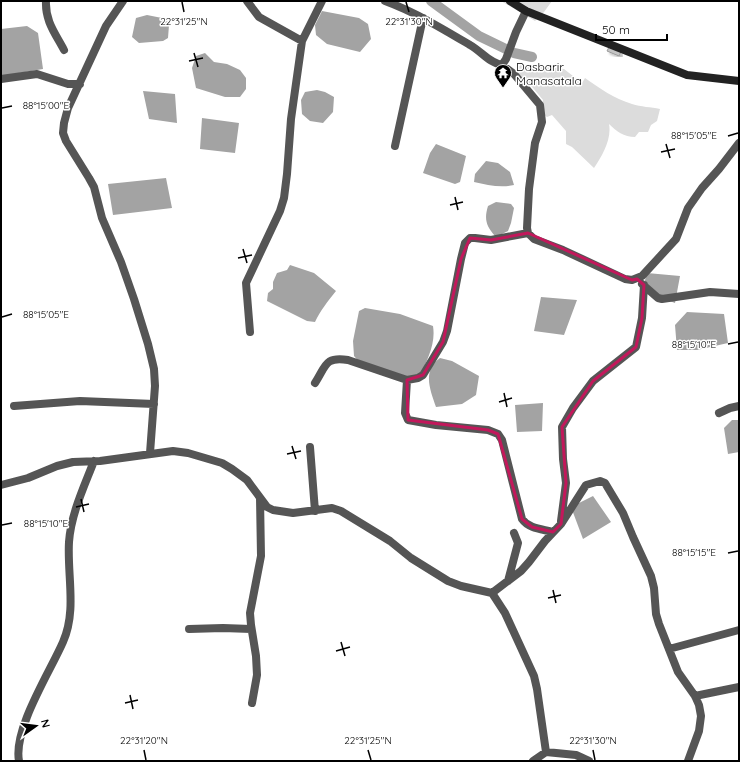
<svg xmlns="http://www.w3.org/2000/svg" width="740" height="762" viewBox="0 0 740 762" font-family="Quicksand,sans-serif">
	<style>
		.green { fill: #dcdcdc }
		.water { fill: #a3a3a3 }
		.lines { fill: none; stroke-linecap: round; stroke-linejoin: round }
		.canal { stroke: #a3a3a3; stroke-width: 10 }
		.building { fill: #c4c4c4; stroke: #999; filter: url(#shadow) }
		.street { stroke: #555; stroke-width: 8 }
		.secondary { stroke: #222; stroke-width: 8 }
		.marked { fill: none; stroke: #c2185b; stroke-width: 3; stroke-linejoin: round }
		.ticks { fill: none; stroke: #000; stroke-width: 1.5 }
		.labels { text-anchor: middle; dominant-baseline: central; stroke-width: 3; stroke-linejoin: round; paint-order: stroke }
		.poi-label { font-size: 12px; fill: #000; stroke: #fff; text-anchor: start }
		.ticks-label { font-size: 10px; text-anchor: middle; fill: #000; stroke: #fff; stroke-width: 3; stroke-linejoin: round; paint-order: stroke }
	</style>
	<defs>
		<filter id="shadow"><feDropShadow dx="2.5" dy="2.5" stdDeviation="1" flood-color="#0004"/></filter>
	</defs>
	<rect width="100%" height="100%" fill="#fff"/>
	<path class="green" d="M501 1H552L544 12 535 21Z
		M522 64 564 69 582 83 585 78C599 88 615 99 632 104 641 107 651 107 660 109L657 121 651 125 648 132H639L635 137C624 137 616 131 609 124 612 139 602 156 594 168L572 147 566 144V131L552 115 547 117 543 114V100L533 88 519 75 517 68Z"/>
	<path class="water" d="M322 11 359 18 368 24 371 39 360 52 327 44 316 35 315 25Z
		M147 15 167 19 169 25 168 38 163 41 139 43 132 37 136 18Z
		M27 26 38 33 43 69 1 76V29Z
		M205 53 214 62 227 64 240 70 246 78V89L240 97H225L196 88 192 68 196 56Z
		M317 90 325 92 334 97 333 112 323 123 310 121 302 114 301 100 305 92Z
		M143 91 175 94 177 123 149 119Z
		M202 118 239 123 235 153 200 149Z
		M436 144 466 156 460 182 455 184 423 173 430 153Z
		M486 161 498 163 510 172 514 185C501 188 487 185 474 182L475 174Z
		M166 178 172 208 113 215 108 184Z
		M496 202 511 204 514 208 511 223 508 231 500 235 495 236C486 226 484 219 488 206Z
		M290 265 314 273 336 291C328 301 320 311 315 322L307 321 267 301 268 293 273 289V282L277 273 287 270Z
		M647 273 680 276 675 303 642 291Z
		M541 297 577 300 564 335 534 331Z
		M365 308 400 314 433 326C436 344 427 360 420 376L405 378 361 364 354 356 353 341 359 311Z
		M687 312 724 314 728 343 697 350H677L675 325Z
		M440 358 452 361 479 376 476 395 462 404 436 407C430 389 422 371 440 358Z
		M543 403 542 431 517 432 515 405Z
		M732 420H739V452L728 454 724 428Z
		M593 496 611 522 583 539 571 507Z"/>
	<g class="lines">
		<path class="canal" d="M431 1 479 36 514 53 532 57"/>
	</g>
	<path class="building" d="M609 47 621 52 619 56 607 51Z"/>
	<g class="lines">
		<path class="street" d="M46 1C45 21 55 33 64 50
			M123 1 106 26 68 108 64 123 63 133 66 141 89 178 94 187 102 218 121 262 134 299 148 344 154 369 155 386 150 453
			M247 1 259 17 302 41
			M385 1C415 12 443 29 470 45 481 51 489 63 502 65L506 59 516 32 526 11
			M502 65 514 74 540 105 542 122 535 143 529 189 527 228 528 233 534 239 563 250 625 279 632 280 642 276 676 239 688 208 702 188 719 169 739 143
			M1 79 37 74 68 84H80
			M395 146 423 18
			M642 284 658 298 662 299 710 292 739 294
			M250 332 246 283 280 211 284 198 287 174 291 119 302 41 322 1
			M407 380 405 413 408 420 436 425 488 430 498 434 502 440 522 519C529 529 542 529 553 532
			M315 383C326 366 325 356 348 360L407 380 418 378 423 375 443 342 447 331 461 259 465 243 470 238H475L491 240 528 233
			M14 406 80 401 154 404
			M719 413 730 408 739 406
			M310 447 315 511
			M1 485 28 478 57 466 73 462 100 461 173 451 188 453 222 463 232 469 247 480 267 507 273 510 293 513 332 508 341 511 390 541 411 558 448 581 461 586 492 593 505 613 534 676 537 689 546 752
			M561 521 566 483 563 459 562 427 573 408 593 381 636 347 642 318 644 285
			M508 581 518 543 514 533
			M492 593 521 571 529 562 545 541 561 524 586 485 600 481 605 483 623 513 633 537 651 576 654 588 656 614 659 624 678 672 695 696 699 705 701 716 699 731 688 761
			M189 629 223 628 251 629
			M669 649 739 630
			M695 696 739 687
			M252 703 257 675 256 656 251 625 250 613 261 556 260 498
			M19 761C13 729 50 672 63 642 77 611 67 575 69 542 71 514 84 487 94 461
			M533 761 546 752 576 755 589 761"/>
		<path class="secondary" d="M510 1 526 11 687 75 739 81"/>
	</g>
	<path class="marked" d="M528 233 632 280 637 279 644 285 642 318 636 347 593 381 562 427 566 483 561 524 553 532 532 527 522 519 498 434 488 430 408 420 407 380 423 375 443 342 461 259 470 238 491 240Z"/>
	<path class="ticks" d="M182 2 184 12M406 2 409 12M194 53 198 67M189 61 203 58M2 108 12 106M728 136 738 133M666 144 670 158M661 152 675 149M455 197 458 210M450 205 463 202M243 249 247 263M238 258 252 255M2 317 12 314M728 344 738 342M504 393 507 407M499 402 512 398M292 446 296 459M287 454 301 451M81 499 84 512M76 507 89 504M2 525 12 523M728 553 738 551M553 590 556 603M548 598 561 595M341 642 345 656M336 651 350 647M130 695 133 709M125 703 138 700M144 750 146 760M368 750 371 760M593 750 595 760"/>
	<defs>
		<symbol id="temple-pin" viewBox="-11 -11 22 30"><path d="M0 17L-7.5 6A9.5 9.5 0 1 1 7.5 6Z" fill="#000" stroke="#fff"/><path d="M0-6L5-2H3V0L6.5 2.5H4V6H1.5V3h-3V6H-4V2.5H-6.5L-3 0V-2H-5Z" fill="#fff"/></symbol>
	</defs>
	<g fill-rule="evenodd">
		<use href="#temple-pin" x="493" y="63" width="20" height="27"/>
	</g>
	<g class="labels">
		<g class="poi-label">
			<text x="516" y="66">Dasbarir<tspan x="516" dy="14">Manasatala</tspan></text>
		</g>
	</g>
	<g class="ticks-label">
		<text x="184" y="25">22°31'25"N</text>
		<text x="409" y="25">22°31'30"N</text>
		<text x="46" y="109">88°15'00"E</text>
		<text x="694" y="139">88°15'05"E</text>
		<text x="46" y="318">88°15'05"E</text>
		<text x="694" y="348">88°15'10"E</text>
		<text x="46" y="527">88°15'10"E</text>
		<text x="694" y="556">88°15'15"E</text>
		<text x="144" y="744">22°31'20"N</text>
		<text x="368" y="744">22°31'25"N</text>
		<text x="593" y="744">22°31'30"N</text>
	</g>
	<rect width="740" height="762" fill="none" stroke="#000000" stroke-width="4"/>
	<g transform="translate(36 726) rotate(76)" stroke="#ffffff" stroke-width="3" paint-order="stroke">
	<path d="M0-3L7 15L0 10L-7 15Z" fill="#000000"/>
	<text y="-6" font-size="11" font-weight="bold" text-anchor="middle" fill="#000000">N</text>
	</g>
	<path d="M596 34v6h71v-6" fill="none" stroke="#000000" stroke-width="2"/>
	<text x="602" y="34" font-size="12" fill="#000000" stroke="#ffffff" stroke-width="3" paint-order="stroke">50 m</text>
</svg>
